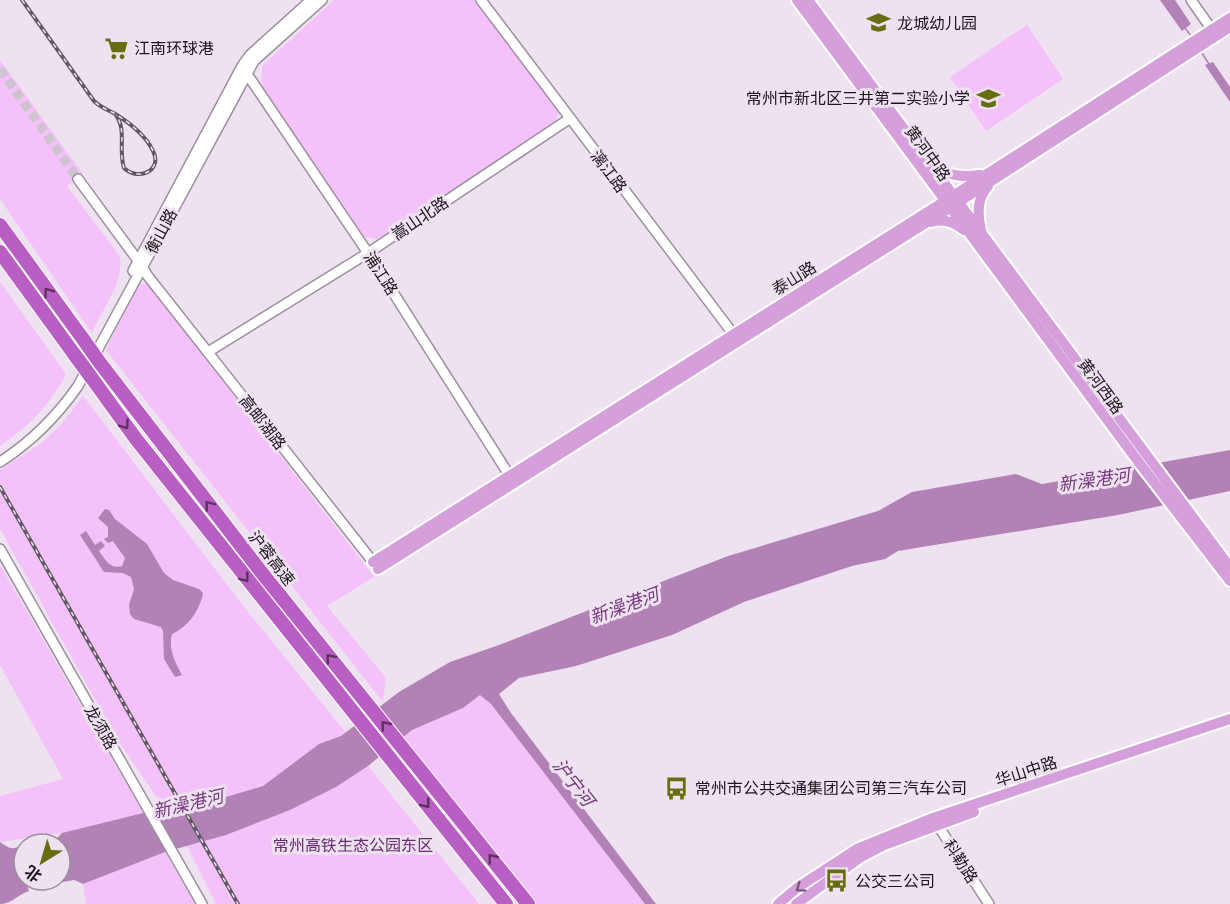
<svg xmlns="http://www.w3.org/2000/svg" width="1230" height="904" viewBox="0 0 1230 904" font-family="Ubuntu,'Noto Sans SC',sans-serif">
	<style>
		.green { fill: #f4c1fa }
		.water { fill: #b282b7 }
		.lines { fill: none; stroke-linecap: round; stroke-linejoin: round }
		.stream { stroke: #b282b7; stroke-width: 1.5 }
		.minor-tunnel { stroke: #cfc3d0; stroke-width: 9; stroke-dasharray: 9 4.5; stroke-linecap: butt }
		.minor-casing { stroke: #9b909d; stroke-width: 12 }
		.major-casing { stroke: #fff; stroke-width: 14 }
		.highway-casing { stroke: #fff; stroke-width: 16 }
		.minor { stroke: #fff; stroke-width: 9 }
		.major { stroke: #d59fdc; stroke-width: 10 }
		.highway { stroke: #b95fc4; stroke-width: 14 }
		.rail-casing { stroke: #615961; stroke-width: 4 }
		.rail { stroke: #efe2f0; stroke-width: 1.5; stroke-dasharray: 4.5; stroke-linecap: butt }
		.highway-bridge-casing { stroke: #fff; stroke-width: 16; stroke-linecap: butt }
		.highway-bridge { stroke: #b95fc4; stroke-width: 14 }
		.oneway { stroke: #5a335f }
		.oneway2 { stroke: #785a7c }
		.labels { text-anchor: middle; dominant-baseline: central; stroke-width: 6; stroke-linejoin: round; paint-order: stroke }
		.poi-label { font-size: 16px; fill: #1b161b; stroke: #efe2f0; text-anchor: start }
		.street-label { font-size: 16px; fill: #1b161b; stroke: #efe2f0 }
		.park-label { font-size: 16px; fill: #662b6e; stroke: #efe2f0 }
		.water-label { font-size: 18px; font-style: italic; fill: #74397c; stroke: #efe2f0 }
	</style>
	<rect width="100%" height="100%" fill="#efe2f0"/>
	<path class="green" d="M334 0H476L559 112 554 124 377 239 362 236 262 88V66Z
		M1027 25 1063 79 986 131 950 77Z
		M0 60 83 174 67 186 119 255C126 282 102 308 92 333L0 199Z
		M0 282 66 374C50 405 29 426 0 446Z
		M138 283 149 285 374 577 327 606 386 678 383 702 106 350Z
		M83 396 244 607 346 733 341 737 319 744 263 786 216 800 166 811 119 742 0 529V470L40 444 60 426Z
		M0 565 143 813 62 833 0 842V796L63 779 0 665Z
		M480 695 491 704 645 904H534L402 739 412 730 463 708Z
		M368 766 479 904H216L187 846C252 829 312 802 368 766Z
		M165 852 195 904H86L83 884Z"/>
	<path class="water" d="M1160 0H1175L1191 24 1182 31Z
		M1213 62 1230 87V102L1205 65Z
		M1230 450V491L1118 515 898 551 885 559 852 566 744 602 672 635 576 666 519 678 499 694 511 713 656 904H645L491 704 480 695 463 708 412 730 368 766 336 787 290 810 226 835 165 852 83 884 74 880 63 882 60 871V859L68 856 67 853 60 855V844H41L40 842 57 838 62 833 143 813 166 811 216 800 263 786 319 744 341 736 399 692 450 662 499 645 728 556 878 511 912 492 1016 474 1042 484Z
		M105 509 109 510 115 519 147 544 164 573 173 580 199 589 203 593C200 610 188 627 172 634 168 649 175 662 182 675L175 677 164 659 163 631 161 627 134 619 130 614 129 605 134 589 131 577 123 573 104 572 80 535 86 531 95 545 101 541 105 546 99 551C105 559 110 570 122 566L125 558 113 541 108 543 104 539 108 537V527L98 518Z
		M0 842C11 849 10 850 24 845V866L14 869H22L29 891C17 895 12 904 0 904Z"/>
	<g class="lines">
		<path class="stream" d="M1185 28 1191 36
			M1200 50 1209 64"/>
		<path class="minor-tunnel" d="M0 69 78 179"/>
		<defs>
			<path id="minor" d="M481 0 737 339
				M1191 0 1215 34
				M245 71 368 253 513 481
				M78 179 142 266 147 275 377 567
				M133 271 242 66 250 55 311 0
				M208 352 368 253 569 119
				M0 462C31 442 57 416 78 386L254 61 322 0
				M0 549 202 904
				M935 821 989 904"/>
			<path id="major" d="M797 0 1140 464 1230 581
				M808 0 1230 567
				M933 164C948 177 962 177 980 175
				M931 222C944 218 953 222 964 230
				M981 230C977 214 977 198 988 186
				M373 562 945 201 1230 18
				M378 569 951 207 1230 27
				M778 904 797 888 857 849 933 818 1230 719
				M796 904 861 857 884 845 974 812"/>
			<path id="highway" d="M0 225 83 339
				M0 252 74 354
				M100 363 262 573 528 904
				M91 377 136 439 506 904"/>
		</defs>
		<use href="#minor" class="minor-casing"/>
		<use href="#major" class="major-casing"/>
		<use href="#highway" class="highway-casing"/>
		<use href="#minor" class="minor"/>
		<use href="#major" class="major"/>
		<use href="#highway" class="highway"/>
		<defs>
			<path id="rail" d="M22 0 94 101C101 108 109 110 117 115 131 124 146 136 153 151 163 170 139 182 124 168 118 149 127 131 116 115
				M0 487 238 904"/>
		</defs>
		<use href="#rail" class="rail-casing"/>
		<use href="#rail" class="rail"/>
		<defs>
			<path id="highway-bridge" d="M83 339 100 363
				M74 354 91 377"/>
		</defs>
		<use href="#highway-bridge" class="highway-bridge-casing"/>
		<use href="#highway-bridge" class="highway-bridge"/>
	</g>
	<defs><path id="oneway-chevron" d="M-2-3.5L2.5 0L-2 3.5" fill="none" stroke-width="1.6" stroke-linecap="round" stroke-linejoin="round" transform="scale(1.5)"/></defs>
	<g class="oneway">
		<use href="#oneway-chevron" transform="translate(48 292) rotate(-126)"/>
		<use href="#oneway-chevron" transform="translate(125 425) rotate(54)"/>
		<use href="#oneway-chevron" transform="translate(209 505) rotate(-128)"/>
		<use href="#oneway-chevron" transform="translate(245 578) rotate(52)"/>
		<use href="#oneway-chevron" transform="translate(330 658) rotate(-129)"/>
		<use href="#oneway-chevron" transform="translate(385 725) rotate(-129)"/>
		<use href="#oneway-chevron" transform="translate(426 804) rotate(51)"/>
		<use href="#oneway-chevron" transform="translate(492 858) rotate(-129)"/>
	</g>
	<use class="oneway2" href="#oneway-chevron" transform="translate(800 888) rotate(145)"/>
	<defs>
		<symbol id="school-bare" viewBox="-9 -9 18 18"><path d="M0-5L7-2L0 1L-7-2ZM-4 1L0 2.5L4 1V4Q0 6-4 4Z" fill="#686d11" stroke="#efe2f0" stroke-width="2.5" paint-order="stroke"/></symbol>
		<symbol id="supermarket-bare" viewBox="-9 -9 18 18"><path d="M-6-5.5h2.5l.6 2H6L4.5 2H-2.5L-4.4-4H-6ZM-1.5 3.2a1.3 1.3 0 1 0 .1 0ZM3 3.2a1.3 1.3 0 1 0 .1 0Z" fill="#686d11" stroke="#efe2f0" stroke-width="2.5" paint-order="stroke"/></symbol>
		<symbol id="bus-bare" viewBox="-9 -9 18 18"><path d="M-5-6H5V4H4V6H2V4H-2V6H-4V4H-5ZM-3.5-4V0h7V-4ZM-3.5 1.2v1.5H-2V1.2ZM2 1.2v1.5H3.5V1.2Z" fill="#686d11" stroke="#efe2f0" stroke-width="2.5" paint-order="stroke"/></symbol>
	</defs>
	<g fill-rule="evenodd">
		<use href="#school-bare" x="862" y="6" width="33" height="33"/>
		<use href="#supermarket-bare" x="100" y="32" width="33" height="33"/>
		<use href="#school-bare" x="972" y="82" width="33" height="33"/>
		<use href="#bus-bare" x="660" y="772" width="33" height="33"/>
		<use href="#bus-bare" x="820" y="864" width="33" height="33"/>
	</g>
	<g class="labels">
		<g class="poi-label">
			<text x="897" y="23">龙城幼儿园</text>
			<text x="134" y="48">江南环球港</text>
			<text x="970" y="98" text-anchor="end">常州市新北区三井第二实验小学</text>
			<text x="695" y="788">常州市公共交通集团公司第三汽车公司</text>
			<text x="855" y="881">公交三公司</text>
		</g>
		<g class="street-label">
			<text transform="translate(928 153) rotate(54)">黄河中路</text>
			<text transform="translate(609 171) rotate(53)">漓江路</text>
			<text transform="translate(420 218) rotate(-34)">嵩山北路</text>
			<text transform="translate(161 231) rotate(-62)">衡山路</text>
			<text transform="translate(381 273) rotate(57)">浦江路</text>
			<text transform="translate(794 278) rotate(-32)">泰山路</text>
			<text transform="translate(1101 386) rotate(54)">黄河西路</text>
			<text transform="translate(263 422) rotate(52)">高邮湖路</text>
			<text transform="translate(272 558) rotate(52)">沪蓉高速</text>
			<text transform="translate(101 727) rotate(60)">龙须路</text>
			<text transform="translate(1026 771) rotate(-18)">华山中路</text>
			<text transform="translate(961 861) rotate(57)">科勒路</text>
		</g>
		<g class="park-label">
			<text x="353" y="845">常州高铁生态公园东区</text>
		</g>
		<g class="water-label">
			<text transform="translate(1094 479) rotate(-8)">新澡港河</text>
			<text transform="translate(624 605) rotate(-20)">新澡港河</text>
			<text transform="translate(574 782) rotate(52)">沪宁河</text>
			<text transform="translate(188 803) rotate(-13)">新澡港河</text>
		</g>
	</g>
	<g transform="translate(42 862) rotate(217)"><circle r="28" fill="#efe2f0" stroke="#9a909b" stroke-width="1.5"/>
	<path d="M0-4.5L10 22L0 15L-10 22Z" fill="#686d11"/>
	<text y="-9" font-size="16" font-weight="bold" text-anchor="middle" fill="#1b161b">北</text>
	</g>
</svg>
